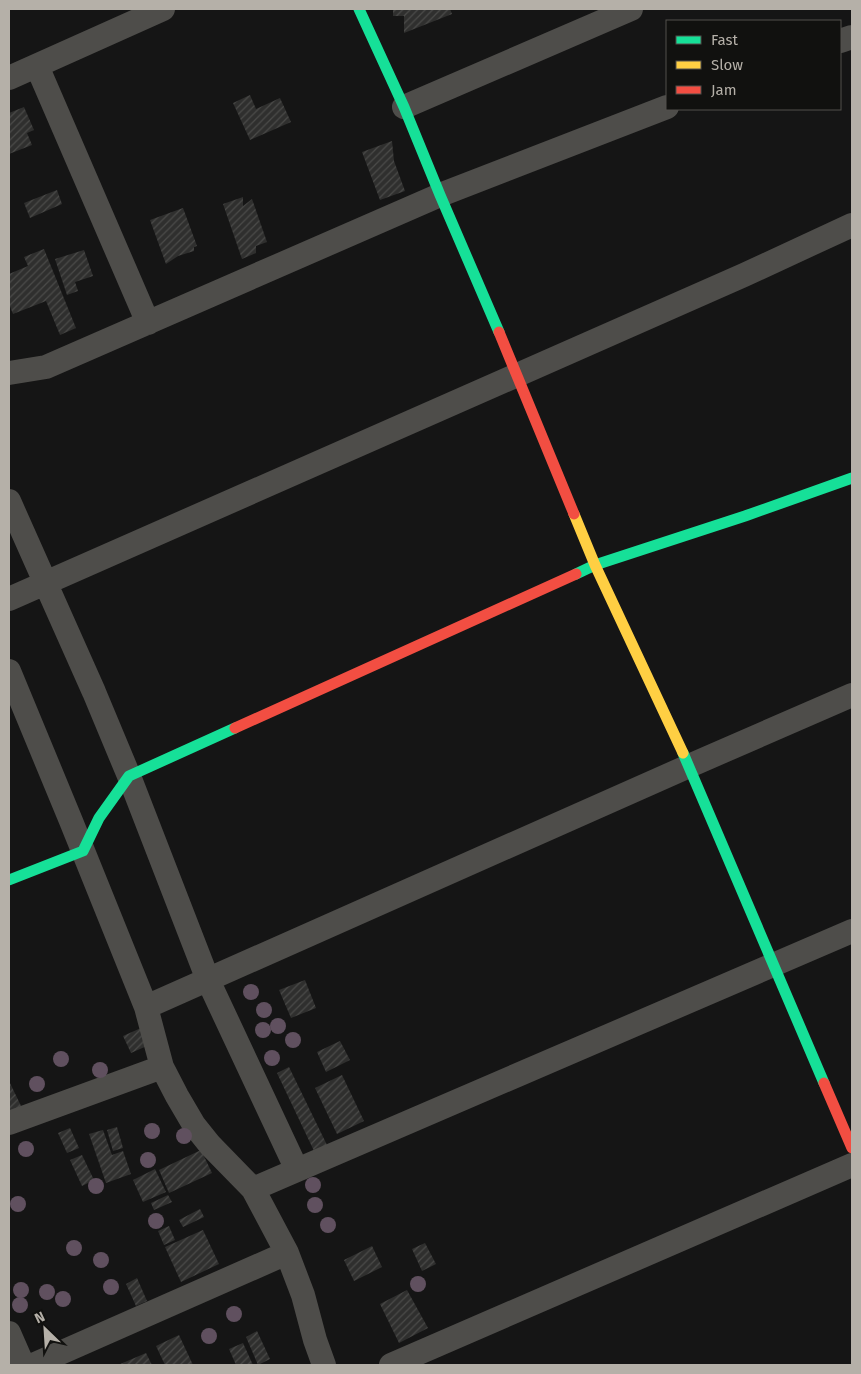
<svg xmlns="http://www.w3.org/2000/svg" width="861" height="1374" viewBox="0 0 861 1374" font-family="'Fira Sans',sans-serif">
	<style>
		.building { fill: url(#building-hatch) }
		.lines { fill: none; stroke-linecap: round; stroke-linejoin: round }
		.street { stroke: #4e4d4a; stroke-width: 24 }
		.fast { stroke: #16e098; stroke-width: 11 }
		.slow { stroke: #ffcf43; stroke-width: 11 }
		.jam { stroke: #f24e42; stroke-width: 11 }
		.tree { fill: #60505f }
	</style>
	<defs>
		<pattern id="building-hatch" width="6" height="6" patternUnits="userSpaceOnUse" patternTransform="scale(1.25)"><rect width="6" height="6" fill="#2f2f2e"/><path d="M-1 1l2-2M0 6l6-6M5 7l2-2" fill="none" stroke="#4b4b49"/></pattern>
	</defs>
	<rect width="100%" height="100%" fill="#151515"/>
	<path class="building" d="M393 9H450L452 14 404 33V16H393Z
		M250 95 256 109 280 98 291 122 250 140 233 103Z
		M24 107 34 130 27 133 32 145 9 154V113Z
		M392 141 394 161 405 191 380 200 362 152Z
		M57 190 62 204 30 218 24 203Z
		M243 197V206L252 199 267 242 256 246V253L242 259 223 204Z
		M183 208 197 246 194 247V251L178 256 166 264 150 220Z
		M44 249 76 328 60 335 46 301 13 314 9 304V274L28 266 24 257Z
		M84 250 93 276 75 282 78 291 67 295 55 259Z
		M305 980 316 1008 291 1018 279 990Z
		M141 1028 149 1045 131 1053 123 1036Z
		M340 1041 350 1060 326 1072 317 1052Z
		M289 1067 327 1145 314 1151 277 1073Z
		M342 1075 364 1121 337 1134 315 1088Z
		M9 1081 23 1110 9 1131Z
		M117 1127 123 1148 113 1151 107 1130Z
		M70 1128 79 1148 67 1153 58 1133Z
		M103 1130 112 1155 123 1151 131 1174 106 1183 89 1134Z
		M201 1150 212 1173 169 1193 159 1170Z
		M82 1155 94 1180 82 1186 70 1160Z
		M155 1169 166 1192 143 1202 133 1180Z
		M168 1195 172 1202 154 1210 151 1203Z
		M200 1209 204 1217 183 1227 179 1220Z
		M169 1226 175 1240 164 1245 158 1231Z
		M203 1230 219 1264 181 1282 165 1247Z
		M425 1243 436 1264 422 1271 412 1249Z
		M372 1246 382 1267 354 1281 344 1260Z
		M137 1278 147 1301 136 1306 126 1284Z
		M407 1290 428 1328 399 1343 380 1304Z
		M257 1331 270 1359 258 1365 246 1337Z
		M179 1335 193 1365H165L156 1346Z
		M243 1343 253 1365H236L229 1349Z
		M146 1353 152 1365H118Z"/>
	<g class="lines">
		<path class="street" d="M840 41 852 37
			M37 66 148 323
			M9 78 163 9
			M404 107 631 9
			M9 373 46 367 440 195 667 107
			M9 501 94 692 129 776 208 980 297 1170
			M9 599 744 275 852 225
			M9 671 71 821 146 1007 162 1067 177 1096 194 1125 210 1145 253 1189 287 1253 303 1295 315 1340 324 1365
			M146 1007 689 766 852 695
			M9 1123 162 1067
			M253 1189 852 931
			M9 1333 23 1365
			M33 1365 287 1253
			M391 1365 852 1165"/>
		<path class="fast" d="M359 9 404 107 440 195 499 332
			M576 574 595 565 745 516 852 478
			M683 753 824 1083
			M9 880 83 851 99 818 129 776 235 728"/>
		<path class="slow" d="M574 514 595 565 683 753"/>
		<path class="jam" d="M499 332 574 514
			M235 728 576 574
			M824 1083 852 1148"/>
	</g>
	<g class="tree">
		<circle cx="251" cy="992" r="8"/>
		<circle cx="264" cy="1010" r="8"/>
		<circle cx="278" cy="1026" r="8"/>
		<circle cx="263" cy="1030" r="8"/>
		<circle cx="293" cy="1040" r="8"/>
		<circle cx="272" cy="1058" r="8"/>
		<circle cx="61" cy="1059" r="8"/>
		<circle cx="100" cy="1070" r="8"/>
		<circle cx="37" cy="1084" r="8"/>
		<circle cx="152" cy="1131" r="8"/>
		<circle cx="184" cy="1136" r="8"/>
		<circle cx="26" cy="1149" r="8"/>
		<circle cx="148" cy="1160" r="8"/>
		<circle cx="313" cy="1185" r="8"/>
		<circle cx="96" cy="1186" r="8"/>
		<circle cx="18" cy="1204" r="8"/>
		<circle cx="315" cy="1205" r="8"/>
		<circle cx="156" cy="1221" r="8"/>
		<circle cx="328" cy="1225" r="8"/>
		<circle cx="74" cy="1248" r="8"/>
		<circle cx="101" cy="1260" r="8"/>
		<circle cx="418" cy="1284" r="8"/>
		<circle cx="111" cy="1287" r="8"/>
		<circle cx="21" cy="1290" r="8"/>
		<circle cx="47" cy="1292" r="8"/>
		<circle cx="63" cy="1299" r="8"/>
		<circle cx="20" cy="1305" r="8"/>
		<circle cx="234" cy="1314" r="8"/>
		<circle cx="209" cy="1336" r="8"/>
	</g>
	<rect width="861" height="1374" fill="none" stroke="#b5b0a8" stroke-width="20"/>
	<rect x="666" y="20" width="175" height="90" fill="#11110f" stroke="#53514c"/>
	<rect x="676" y="36" width="25" height="8" fill="#16e098" stroke="#53514c"/>
	<text x="711" y="45" font-size="15" fill="#b5b0a8">Fast</text>
	<rect x="676" y="61" width="25" height="8" fill="#ffcf43" stroke="#53514c"/>
	<text x="711" y="70" font-size="15" fill="#b5b0a8">Slow</text>
	<rect x="676" y="86" width="25" height="8" fill="#f24e42" stroke="#53514c"/>
	<text x="711" y="95" font-size="15" fill="#b5b0a8">Jam</text>
	<g transform="translate(45 1329) rotate(335)" stroke="#11110f" stroke-width="4" paint-order="stroke">
	<path d="M0-4L9 19L0 12L-9 19Z" fill="#b5b0a8"/>
	<text y="-8" font-size="14" font-weight="bold" text-anchor="middle" fill="#b5b0a8">N</text>
	</g>
</svg>
